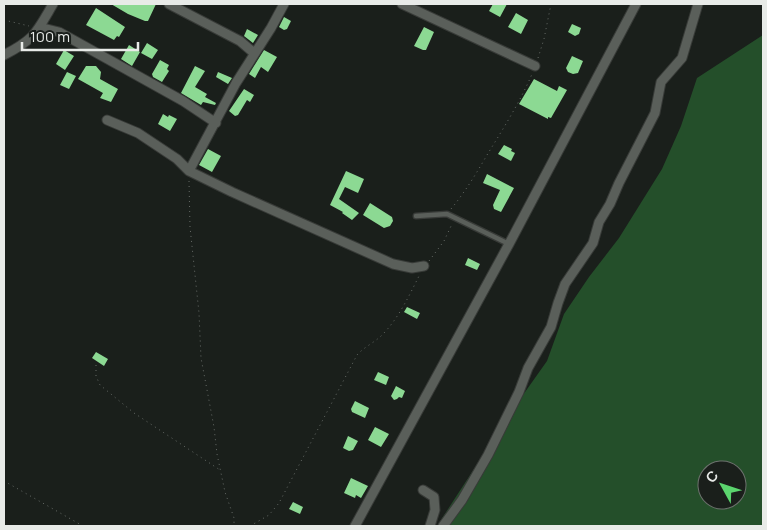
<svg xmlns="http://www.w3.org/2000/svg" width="767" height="530" viewBox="0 0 767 530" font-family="Manrope,sans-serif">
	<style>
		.green { fill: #244f2a; fill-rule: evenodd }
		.building { fill: #8cd993 }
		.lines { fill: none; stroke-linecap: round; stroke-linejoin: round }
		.service-casing { stroke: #383b38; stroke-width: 7 }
		.minor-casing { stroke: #383b38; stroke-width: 11 }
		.path { stroke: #676c68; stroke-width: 1; stroke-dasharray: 1 4; stroke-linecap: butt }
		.service { stroke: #5a5f5a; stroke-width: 4.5 }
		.minor { stroke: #5a5f5a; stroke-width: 9 }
	</style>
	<rect width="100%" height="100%" fill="#1a1f1b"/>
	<path class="green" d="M763 35V526H437L513 409 547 361 564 314 589 277 619 238 662 169 681 126 697 78ZM707 470H737V500H707Z"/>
	<path class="building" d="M111 4H156L148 21H145L128 14Z
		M493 4H507L500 17 489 11Z
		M96 8 125 27 119 37 117 36 114 40 86 25Z
		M516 13 528 20 521 34 508 27Z
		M284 17 291 21 287 29 284 30 279 27Z
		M572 24 581 28 579 34 575 36 568 32Z
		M424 27 434 32 426 50H423L414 46Z
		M247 29 258 35 253 43 244 36Z
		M147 43 158 50 152 59 141 53Z
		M129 45 140 52 132 66 121 59Z
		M64 50 74 56 65 70 56 64Z
		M264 50 277 57 268 72 261 67 255 78 249 74Z
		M572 56 583 61 578 73 573 74 568 72 566 68Z
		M160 60 169 65 167 69 169 71 162 82 153 77 152 74Z
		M86 66H96L101 72 100 79 118 89 111 102 100 98 103 93 78 79Z
		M195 66 205 71 195 87 207 94 205 97 216 103 215 105 203 102 201 105 181 93Z
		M67 72 76 76 69 89 60 85Z
		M218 72 232 78 228 84 216 77Z
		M534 79 557 91 559 86 567 90 551 118 548 117V119L519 104Z
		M244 89 254 95 250 102 247 100 238 115 235 116 229 111Z
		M163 114 168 117 169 115 177 119 170 131 158 124Z
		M504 145 512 149 511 151 515 153 511 161 498 154Z
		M208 149 221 156 212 172 199 165Z
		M346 171 364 179 358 193 345 187 339 199 359 213 352 220 342 213 343 212 330 205Z
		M487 174 514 188 501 212 494 209 493 205 500 190 483 183Z
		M370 203 392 217 393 221 390 226 384 228 363 215Z
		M468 258 480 264 477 270 465 265Z
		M407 307 420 313 417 319 404 312Z
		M96 352 108 359 104 366 92 358Z
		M378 372 389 377 386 385 374 380Z
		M396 386 405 391 402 398 399 397 397 399 394 400 391 396Z
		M355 401 369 408 365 418 352 412 351 409Z
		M375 427 389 434 381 447 368 440Z
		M348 436 358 441 353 450 349 451 343 448Z
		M351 478 368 486 361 498 356 495 355 498 344 493Z
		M293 502 303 507 300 514 289 509Z"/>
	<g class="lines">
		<defs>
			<path id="service" d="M416 216 447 214 509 244"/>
			<path id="minor" d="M169 4 240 41 254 53
				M402 4 535 66
				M39 30 47 29 59 32 183 101 216 123
				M4 55C35 39 36 33 53 4
				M107 120 138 133 177 159 189 171 232 192 393 264 412 268 424 266
				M189 171 236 83 271 28 284 4
				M423 490 434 497 435 510 430 526
				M355 526 509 244 636 4
				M443 526 462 500 488 455 519 392 528 368 551 327 558 303 565 284 593 243 599 222 610 204 619 183 655 113 661 82 682 58 698 4"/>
		</defs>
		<use href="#service" class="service-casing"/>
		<use href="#minor" class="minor-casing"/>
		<path class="path" d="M4 20 29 26
			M538 58 544 39 551 4
			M189 181 190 227 199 313 201 358 214 427 217 454 225 492 234 518V526
			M451 209C465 192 476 174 487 155 503 129 520 102 532 74
			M429 261 444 241 452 224
			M96 365V376L100 385 134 413 220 470
			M4 481 83 526
			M250 526 269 515 279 503 357 355C365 346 376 342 384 333 399 317 409 296 419 276"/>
		<use href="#service" class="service"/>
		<use href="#minor" class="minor"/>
	</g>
	<rect width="767" height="530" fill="none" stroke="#e8ebe8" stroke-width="10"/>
	<g transform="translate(722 485) rotate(310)"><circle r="24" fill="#1a1f1b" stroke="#6c716d"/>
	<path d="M0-4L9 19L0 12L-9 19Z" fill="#5bd56e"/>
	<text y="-8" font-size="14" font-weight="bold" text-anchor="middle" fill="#e8ebe8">С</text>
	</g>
	<path d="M22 42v8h116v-8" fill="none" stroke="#e8ebe8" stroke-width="2.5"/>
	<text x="30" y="42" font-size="15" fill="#e8ebe8" stroke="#1a1f1b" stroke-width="4" paint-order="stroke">100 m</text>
</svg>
